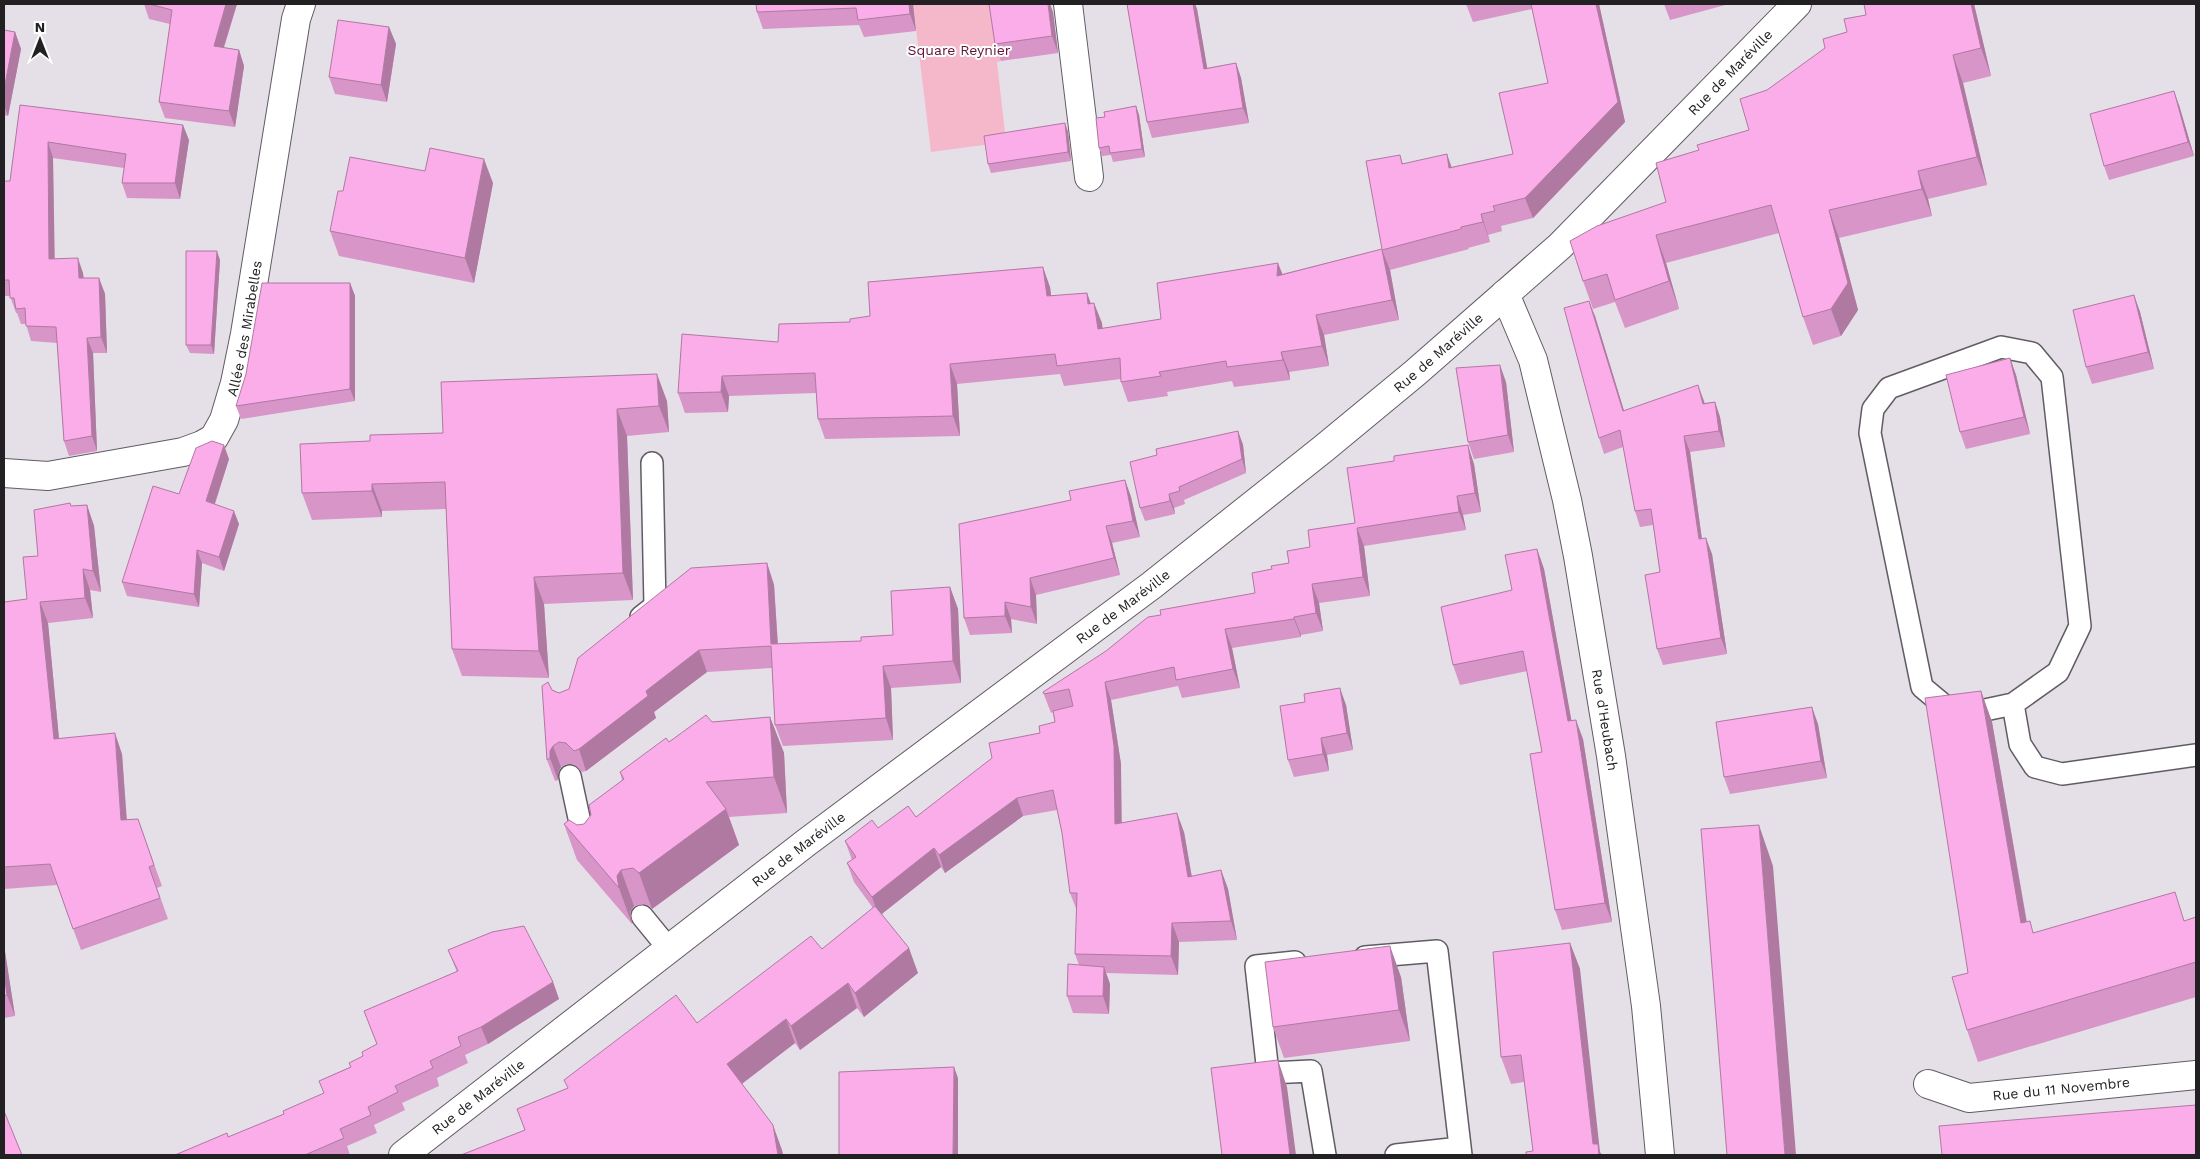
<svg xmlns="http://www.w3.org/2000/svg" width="2200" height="1159" viewBox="0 0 2200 1159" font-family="'Work Sans',sans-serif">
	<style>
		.green { fill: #f5b8cb }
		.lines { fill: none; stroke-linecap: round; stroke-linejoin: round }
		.service-casing { stroke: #615c64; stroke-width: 24 }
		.minor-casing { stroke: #615c64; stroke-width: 30 }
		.secondary-casing { stroke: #615c64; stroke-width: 30 }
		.service { stroke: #fff; stroke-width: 21 }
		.minor { stroke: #fff; stroke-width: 28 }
		.secondary { stroke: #fff; stroke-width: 28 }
		.wall { fill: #d795c8 }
		.shaded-wall { fill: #af79a2 }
		.building { fill: #faade8; stroke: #af79a2 }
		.labels { text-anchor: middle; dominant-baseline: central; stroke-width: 4; stroke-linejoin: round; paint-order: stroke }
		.park-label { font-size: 14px; fill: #611136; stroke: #fff }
		.street-label { font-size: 14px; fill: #222023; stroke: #fff }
	</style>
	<rect width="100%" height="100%" fill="#e5dfe8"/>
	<path class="green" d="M913 4H992L1001 61 997 62 1006 142 931 152Z"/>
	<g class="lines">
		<defs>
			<path id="service" d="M2001 347 2032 353 2052 377 2080 626 2058 672 2013 704 1971 713 1946 707 1922 687 1870 433 1873 409 1889 388Z
				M641 617 655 606 652 463
				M2013 704 2020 744 2035 767 2062 774 2196 755
				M570 776 579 818 592 849
				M642 916 669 949
				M1365 957 1437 951 1461 1155
				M1295 962 1256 966 1268 1073 1311 1071 1325 1155
				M1396 1155 1460 1148"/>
			<g id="minor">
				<path d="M1068 4 1089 177"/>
				<path id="s1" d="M1505 294 1533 360 1567 500 1578 556 1611 756 1646 1006 1660 1155"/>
				<path id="s2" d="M4 473 48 476 183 452 202 445 214 438 224 420 235 383 245 334 296 19 301 4"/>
				<path id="s3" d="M1928 1084 1969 1098 2196 1075"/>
			</g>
			<g id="secondary">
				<path id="s4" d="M403 1155 807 842 1152 585 1323 449 1415 373 1560 246 1797 4"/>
			</g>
		</defs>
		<use href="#service" class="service-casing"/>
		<use href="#minor" class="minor-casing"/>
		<use href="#secondary" class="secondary-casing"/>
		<use href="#service" class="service"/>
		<use href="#minor" class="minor"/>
		<use href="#secondary" class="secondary"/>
	</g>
	<path class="wall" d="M144 4H237L224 48 239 50 244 66 235 127 165 118 159 102 170 24 149 19Z
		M548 4H599V5H549Z
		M913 4 916 31 864 37 859 25 763 29 757 12Z
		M1127 4H1195L1197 9 1207 68 1236 63 1241 78 1249 123 1152 138 1147 122Z
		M1466 4H1599L1625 122 1533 218 1501 226 1502 231 1488 235 1490 242 1468 248 1469 249 1390 270 1399 320 1324 335 1329 366 1289 372 1290 380 1234 387 1232 381 1167 392 1168 396 1128 402 1121 382V379L1064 386 1060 374 957 384 960 436 825 439 818 419 816 393 729 396 728 412 685 413 678 393 778 342 870 316 1050 287 1051 296 1087 293 1091 304 1102 323V329L1161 319 1282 274 1382 249 1400 155 1403 164 1452 167 1513 154 1548 83 1532 9 1473 22Z
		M1664 4H1729L1670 20Z
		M1974 4 1991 76 1963 83 1987 185 1928 199 1932 216 1839 238 1858 310 1841 336 1813 345 1803 317 1779 233 1666 263 1679 309 1625 328 1615 302 1593 309 1583 281 1666 202 1699 150 1749 130 1767 90Z
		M1053 12 1058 53 1001 61 995 44Z
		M389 27 396 44 387 102 335 94 329 77Z
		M4 30 15 32 21 49 8 116 4 115Z
		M20 105 189 140 180 199 127 198 122 183 124 168 53 158 54 259 83 273 84 278H99L105 294 107 353H93L97 451 69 456 64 441 57 343 31 341 26 324H21L17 313H16L10 296H4V181H10Z
		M2179 105 2194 156 2109 180 2104 166Z
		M1136 106 1139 115 1145 157 1113 162 1111 155 1102 156 1099 148 1105 117Z
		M1065 123 1068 132 1071 161 991 173 988 164Z
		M493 183 474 283 339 256 330 231 343 191Z
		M220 260 214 354 190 353 186 345Z
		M350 283 355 296V401L241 419 236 406Z
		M2134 295 2140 312 2154 369 2092 384 2086 367Z
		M1595 316 1624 411 1704 403 1715 402 1720 417 1725 447 1690 452 1702 539 1712 554 1727 654 1663 665 1657 649 1660 572 1653 525 1640 527 1635 511 1623 447 1604 454 1599 438Z
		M2010 358 2016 375 2030 434 1966 449 1960 432Z
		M1506 382 1514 452 1474 459 1468 442Z
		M667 401 669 432 627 436 633 600 544 604 549 678 462 676 452 649 446 509 382 511V517L312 520 302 493 370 441 443 433Z
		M1238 431 1243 445 1246 473 1184 500 1185 504 1174 508 1175 514 1145 521 1140 508 1157 455Z
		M229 459 215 504 239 524 224 571 202 563 199 607 127 596 122 582 179 494Z
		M1474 464 1481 512 1463 515 1466 530 1364 546 1370 596 1319 603 1323 631 1301 635V637L1232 648 1240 688 1182 698 1178 686 1111 700 1121 764V822L1184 832 1192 877 1221 870 1228 889 1237 940 1179 942 1178 975 1106 973 1110 984 1109 1014 1073 1013 1067 996 1079 965 1075 954 1077 911 1070 893 1062 833 1057 810 1023 816 945 873 941 867 882 914 918 973 864 1017 857 1008 800 1050 795 1043 742 1084 782 1150 783 1155H461L525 1130 517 1109 568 1088 697 1023 822 949 873 908 854 882 847 863 852 860 845 841 878 828 916 817 1055 722 1053 712 1051 713 1043 692 1255 593 1272 569 1289 563 1310 547 1355 523Z
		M1125 480 1131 497 1140 537 1112 543 1120 575 1036 595 1037 624 1011 619 1012 633 970 635 964 618 1071 500Z
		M87 505 94 526 101 592 90 590 93 618 48 623 59 739 122 754 127 820 138 819 162 886 157 888 168 919 81 950 57 885 4 889V602L27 599 38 556 72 506Z
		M1537 549 1544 569 1571 720 1583 739 1612 922 1562 930 1555 910 1542 752 1527 671 1460 685 1453 665 1512 590Z
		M767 563 774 585 778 644 861 641 893 635 950 587 958 609 961 683 891 688 893 740 783 746 775 725 772 668 707 672 654 712 656 718 586 771 582 772 574 764H567L561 767 558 773V780L555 781 547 760 552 690 559 693 569 689Z
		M1981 691 1992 722 2027 922 2034 933 2185 921 2196 917V997L1978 1062 1967 1030 1968 973Z
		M1346 705 1353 750 1327 755 1329 771 1294 777 1288 760Z
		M770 717 784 753 787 813 729 817 739 845 652 909 646 904 634 906 630 912 632 924 577 860 564 824 577 825 584 824 622 780 620 772 669 742 712 722Z
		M1818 724 1827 778 1730 794 1724 777Z
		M1570 943 1580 969 1533 1151 1524 1082 1511 1084 1501 1057Z
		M4 948 15 1016 4 1018Z
		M448 950 553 982 559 999 488 1044 465 1055 468 1063 437 1078 439 1086 402 1103 405 1110 374 1125 377 1133 347 1146 350 1155H175L228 1137 284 1114 324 1093 319 1081 350 1067 377 1045 364 1011 457 972Z
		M1401 977 1410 1041 1284 1058 1273 1027Z"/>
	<path class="shaded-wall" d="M226 4H237L219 62 214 46Z
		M909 4H913L916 31 910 14Z
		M1048 4H1050L1053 12 1058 53 1052 36Z
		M1193 4H1195L1197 9 1210 84 1204 69Z
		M1596 4H1599L1625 122 1533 218 1525 198Z
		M1971 4H1974L1991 76 1981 48Z
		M389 27 396 44 387 102 381 85Z
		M15 32 21 49 8 116 4 105V90Z
		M239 50 244 66 235 127 229 111Z
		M1953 55 1963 83 1987 185 1977 157Z
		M1236 63 1241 78 1249 123 1243 108Z
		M2174 91 2179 105 2194 156 2188 142Z
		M1136 106 1139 115 1145 157 1142 149Z
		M1065 123 1068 132 1071 161 1068 152Z
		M183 125 189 140 180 199 175 183Z
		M48 142 53 158 55 274 49 259Z
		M1447 154 1454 174 1449 168Z
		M484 159 493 183 474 283 465 258Z
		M1918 171 1928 199 1932 216 1922 189Z
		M1829 210 1839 238 1858 310 1841 336 1831 309Z
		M1481 214 1488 235 1490 242 1483 222Z
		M1656 235 1666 263 1679 309 1669 281Z
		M1382 250 1390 270 1399 320 1392 300Z
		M217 251 220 260 214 354 211 345Z
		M78 258 83 273 84 294 79 278Z
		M1278 263 1286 283 1277 276Z
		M1043 267 1050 287 1054 316 1047 296Z
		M99 278 105 294 107 353 101 337Z
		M350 283 355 296V401L350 389Z
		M1087 293 1094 313 1088 304Z
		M2134 295 2140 312 2154 369 2148 352Z
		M1589 301 1595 316 1629 427 1623 411Z
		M1094 303 1102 323 1105 349 1098 329Z
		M1316 315 1324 335 1329 366 1322 346Z
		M87 338 93 353 97 451 92 436Z
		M1281 352 1289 372 1290 380 1283 360Z
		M2010 358 2016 375 2030 434 2024 417Z
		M950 364 957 384 960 436 953 416Z
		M1500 365 1506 382 1514 452 1508 435Z
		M657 374 667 401 669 432 659 406Z
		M722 376 729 396 728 412 721 392Z
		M1698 385 1704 401 1709 419 1703 404Z
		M1715 402 1720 417 1725 447 1719 431Z
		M617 409 627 436 633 600 623 573Z
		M1238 431 1243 445 1246 473 1242 459Z
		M1684 436 1690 452 1704 555 1699 539Z
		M224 445 229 459 211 515 206 501Z
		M1468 445 1474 464 1481 512 1475 493Z
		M1125 480 1131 497 1140 537 1133 521Z
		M372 484 382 511V517L372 491Z
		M1169 494 1174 508 1175 514 1170 501Z
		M1457 496 1463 515 1466 530 1459 512Z
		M87 505 94 526 101 592 93 571Z
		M234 511 239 524 224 571 219 557Z
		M1106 526 1112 543 1120 575 1114 558Z
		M1357 528 1364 546 1370 596 1363 577Z
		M1706 538 1712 554 1727 654 1721 638Z
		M1537 549 1544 569 1575 740 1568 721Z
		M197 550 202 563 199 607 194 594Z
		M767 563 774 585 779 665 771 644Z
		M83 569 90 590 93 618 85 598Z
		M534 577 544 604 549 678 539 651Z
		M1030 578 1036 595 1037 624 1031 607Z
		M1312 584 1319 603 1323 631 1316 613Z
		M950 587 958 609 961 683 953 661Z
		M40 602 48 623 61 760 54 739Z
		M1005 602 1011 619 1012 633 1005 616Z
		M1294 617 1301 635V637L1294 619Z
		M1225 629 1232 648 1240 688 1233 669Z
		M699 650 707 672 654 712 656 718 586 771 579 749 646 691Z
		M883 666 891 688 893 740 886 718Z
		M1105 682 1111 700 1121 764 1122 842 1115 824Z
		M1340 688 1346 705 1353 750 1347 733Z
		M1981 691 1992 722 2032 954 2021 923Z
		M1812 707 1818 724 1827 778 1821 761Z
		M770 717 784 753 787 813 774 777Z
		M1576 720 1583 739 1612 922 1605 903Z
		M115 733 122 754 128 841 121 820Z
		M1321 738 1327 755 1329 771 1323 754Z
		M553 746 561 767 558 773V780L550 758V751Z
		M1017 798 1023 816 945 873 939 855Z
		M726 809 739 845 652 909 639 873Z
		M1177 813 1184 832 1195 896 1188 877Z
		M1759 825 1773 866 1796 1155H1785Z
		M934 848 941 867 879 916 872 897Z
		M621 870 634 906 630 912 632 924 619 888 617 876Z
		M1221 870 1228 889 1237 940 1231 921Z
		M1172 923 1179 942 1178 975 1171 956Z
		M1570 943 1580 969 1600 1152 1602 1155H1597L1593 1144Z
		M1390 946 1401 977 1410 1041 1399 1010Z
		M4 948 5 951 15 1016 7 995 4 973Z
		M909 948 918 973 864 1017 855 993Z
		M1104 967 1110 984 1109 1014 1103 996Z
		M553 982 559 999 488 1044 481 1027Z
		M848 983 857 1008 800 1050 791 1026Z
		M786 1019 795 1043 736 1088 727 1064Z
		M1278 1060 1287 1087 1296 1155H1290Z
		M954 1067 958 1078V1155H953Z
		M773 1125 782 1150 783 1155H778Z"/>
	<path class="building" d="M149 4H226L214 46 239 50 229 111 159 102 172 10Z
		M756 4H909L910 14 858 20 856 8 757 12Z
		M989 4H1048L1052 36 995 44Z
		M1127 4H1193L1204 69 1236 63 1243 108 1147 122Z
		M1531 4H1596L1618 102 1525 198 1493 206 1495 211 1481 214 1483 222 1461 227V229L1382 250 1392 300 1316 315 1322 346 1281 352 1283 360 1227 367 1226 361 1159 372 1161 376 1121 382 1120 358 1057 366 1055 354 950 364 953 416 818 419 815 373 722 376 721 392 678 393 682 334 778 342 779 324 850 322V319L870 316 868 282 1043 267 1047 296 1087 293 1088 304 1094 303 1098 329 1161 319 1157 283 1278 263 1277 276 1382 249 1366 161 1400 155 1402 164 1447 154 1449 168 1513 154 1499 93 1548 83Z
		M1864 4H1971L1981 48 1953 55 1977 157 1918 171 1922 189 1829 210 1848 283 1831 309 1803 317 1771 205 1656 235 1669 281 1615 300 1607 274 1583 281 1570 241 1597 226 1666 202 1656 163 1699 150 1697 145 1749 130 1740 99 1767 90 1825 48 1823 39 1847 32 1844 19 1866 15Z
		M338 20 389 27 381 85 329 77Z
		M4 30 15 32 4 90Z
		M2174 91 2188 142 2104 166 2090 114Z
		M20 105 183 125 175 183H122L126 154 48 142 49 259 78 258 79 278H99L101 337 87 338 92 436 64 441 56 327 26 326 25 308 16 309 14 298H10L9 280H4V181H10Z
		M1136 106 1142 149 1110 153 1109 146 1099 148 1096 118 1105 117 1104 112Z
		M1065 123 1068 152 988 164 984 136Z
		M430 148 484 159 465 258 330 231 338 191H343L350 157 425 171Z
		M186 251H217L211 345H186Z
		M262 283H350V389L236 406 246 374Z
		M2134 295 2148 352 2086 367 2073 310Z
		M1589 301 1623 411 1698 385 1703 404 1715 402 1719 431 1684 436 1699 539 1706 538 1721 638 1657 649 1645 575 1660 572 1651 509 1635 511 1620 430 1599 438 1564 308Z
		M2010 358 2024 417 1960 432 1946 375Z
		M1500 365 1508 435 1468 442 1456 368Z
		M657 374 659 406 617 409 623 573 534 577 539 651 452 649 445 482 372 484V491L302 493 300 444 370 441V435L443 433 441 382Z
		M1238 431 1242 459 1179 487 1180 491 1169 494 1170 501 1140 508 1130 462 1157 455 1156 449Z
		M212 441 224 445 206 501 234 511 219 557 197 550 194 594 122 582 153 486 179 494 196 448Z
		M1468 445 1475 493 1457 496 1459 512 1357 528 1363 577 1312 584 1316 613 1294 617V619L1225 629 1233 669 1176 680 1174 667 1105 682 1114 746 1115 824 1177 813 1188 877 1221 870 1231 921 1172 923 1171 956 1075 954 1077 893H1070L1062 833 1053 790 1017 798 939 855 934 848 872 897 847 863 856 857 845 841 872 820 878 828 908 806 916 817 992 758 989 743 1040 733 1039 726 1055 722 1053 711 1073 706 1069 689 1044 694 1043 692 1106 651 1148 617 1161 615 1160 610 1255 593 1252 573 1272 569 1271 566 1289 563 1287 551 1310 547 1308 530 1355 523 1347 468 1394 461V456Z
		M1125 480 1133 521 1106 526 1114 558 1030 578 1031 607 1005 602V616L964 618 959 524 1071 500 1069 491Z
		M70 503 71 506 87 505 93 571 83 569 85 598 40 602 54 739 115 733 121 820 138 819 154 865 149 867 160 898 73 929 50 864 4 867V602L27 599 23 557 38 556 34 510Z
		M1537 549 1568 721 1576 720 1605 903 1555 910 1530 754 1542 752 1523 651 1453 665 1441 607 1512 590 1505 555Z
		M767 563 771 644 861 641V637L893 635 891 591 950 587 953 661 883 666 886 718 775 725 771 646 699 650 646 691 648 696 579 749 574 751 566 743 559 742 553 746 550 751V758L547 760 542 686 548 682 552 690 559 693 569 689 578 658 691 568Z
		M1340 688 1347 733 1321 738 1323 754 1288 760 1280 706 1305 702 1304 694Z
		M1981 691 2021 923 2030 921 2033 933 2175 892 2184 921 2196 917V962L1967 1030 1952 977 1968 973 1925 698Z
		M1812 707 1821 761 1724 777 1716 722Z
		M706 715 712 722 770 717 774 777 706 782 726 809 639 873 633 868 621 870 617 876 619 888 564 824 569 820 577 825 584 824 591 815 589 805 624 779 620 772 666 738 669 742Z
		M1759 825 1785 1155H1727L1701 829Z
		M875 906 909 948 855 993 848 983 791 1026 786 1019 727 1064 773 1125 778 1155H461L525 1130 517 1109 568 1088 564 1080 676 995 697 1023 811 936 822 949Z
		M524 926 553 982 481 1027 458 1037 461 1046 430 1061 433 1068 395 1086 398 1092 368 1107 371 1115 340 1129 344 1138 305 1155H175L227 1133 228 1137 284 1114 283 1111 324 1093 319 1081 351 1067 349 1063 363 1056 362 1052 377 1044 364 1011 458 971 448 950 492 932Z
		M1570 943 1593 1144H1598L1599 1155H1526V1152L1533 1151 1521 1055 1501 1057 1493 952Z
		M1390 946 1399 1010 1273 1027 1265 962Z
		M1068 964 1104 967 1103 996H1067Z
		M4 973 7 995 4 996Z
		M1278 1060 1290 1155H1222L1211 1068Z
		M954 1067 953 1155H839V1072Z
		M2196 1105V1155H1942L1939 1126Z
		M4 1111 22 1155H4Z"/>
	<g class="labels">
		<g class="park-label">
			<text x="959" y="50">Square Reynier</text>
		</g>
		<g class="street-label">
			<text stroke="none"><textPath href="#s4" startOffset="1715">Rue de Maréville</textPath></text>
			<text stroke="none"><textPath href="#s2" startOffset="330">Allée des Mirabelles</textPath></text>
			<text stroke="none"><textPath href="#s4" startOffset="1310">Rue de Maréville</textPath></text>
			<text stroke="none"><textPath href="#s4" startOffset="905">Rue de Maréville</textPath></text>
			<text stroke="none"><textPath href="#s1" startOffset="439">Rue d'Heubach</textPath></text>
			<text stroke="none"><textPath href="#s4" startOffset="500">Rue de Maréville</textPath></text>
			<text stroke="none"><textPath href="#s3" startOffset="136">Rue du 11 Novembre</textPath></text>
			<text stroke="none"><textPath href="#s4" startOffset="95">Rue de Maréville</textPath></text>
		</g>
	</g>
	<rect width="2200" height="1159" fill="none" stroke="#222023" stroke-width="10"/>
	<g transform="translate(40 40)" stroke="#ffffff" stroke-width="4" paint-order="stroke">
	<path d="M0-4L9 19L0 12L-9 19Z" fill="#222023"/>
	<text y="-8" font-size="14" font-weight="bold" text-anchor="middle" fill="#222023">N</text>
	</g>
</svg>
